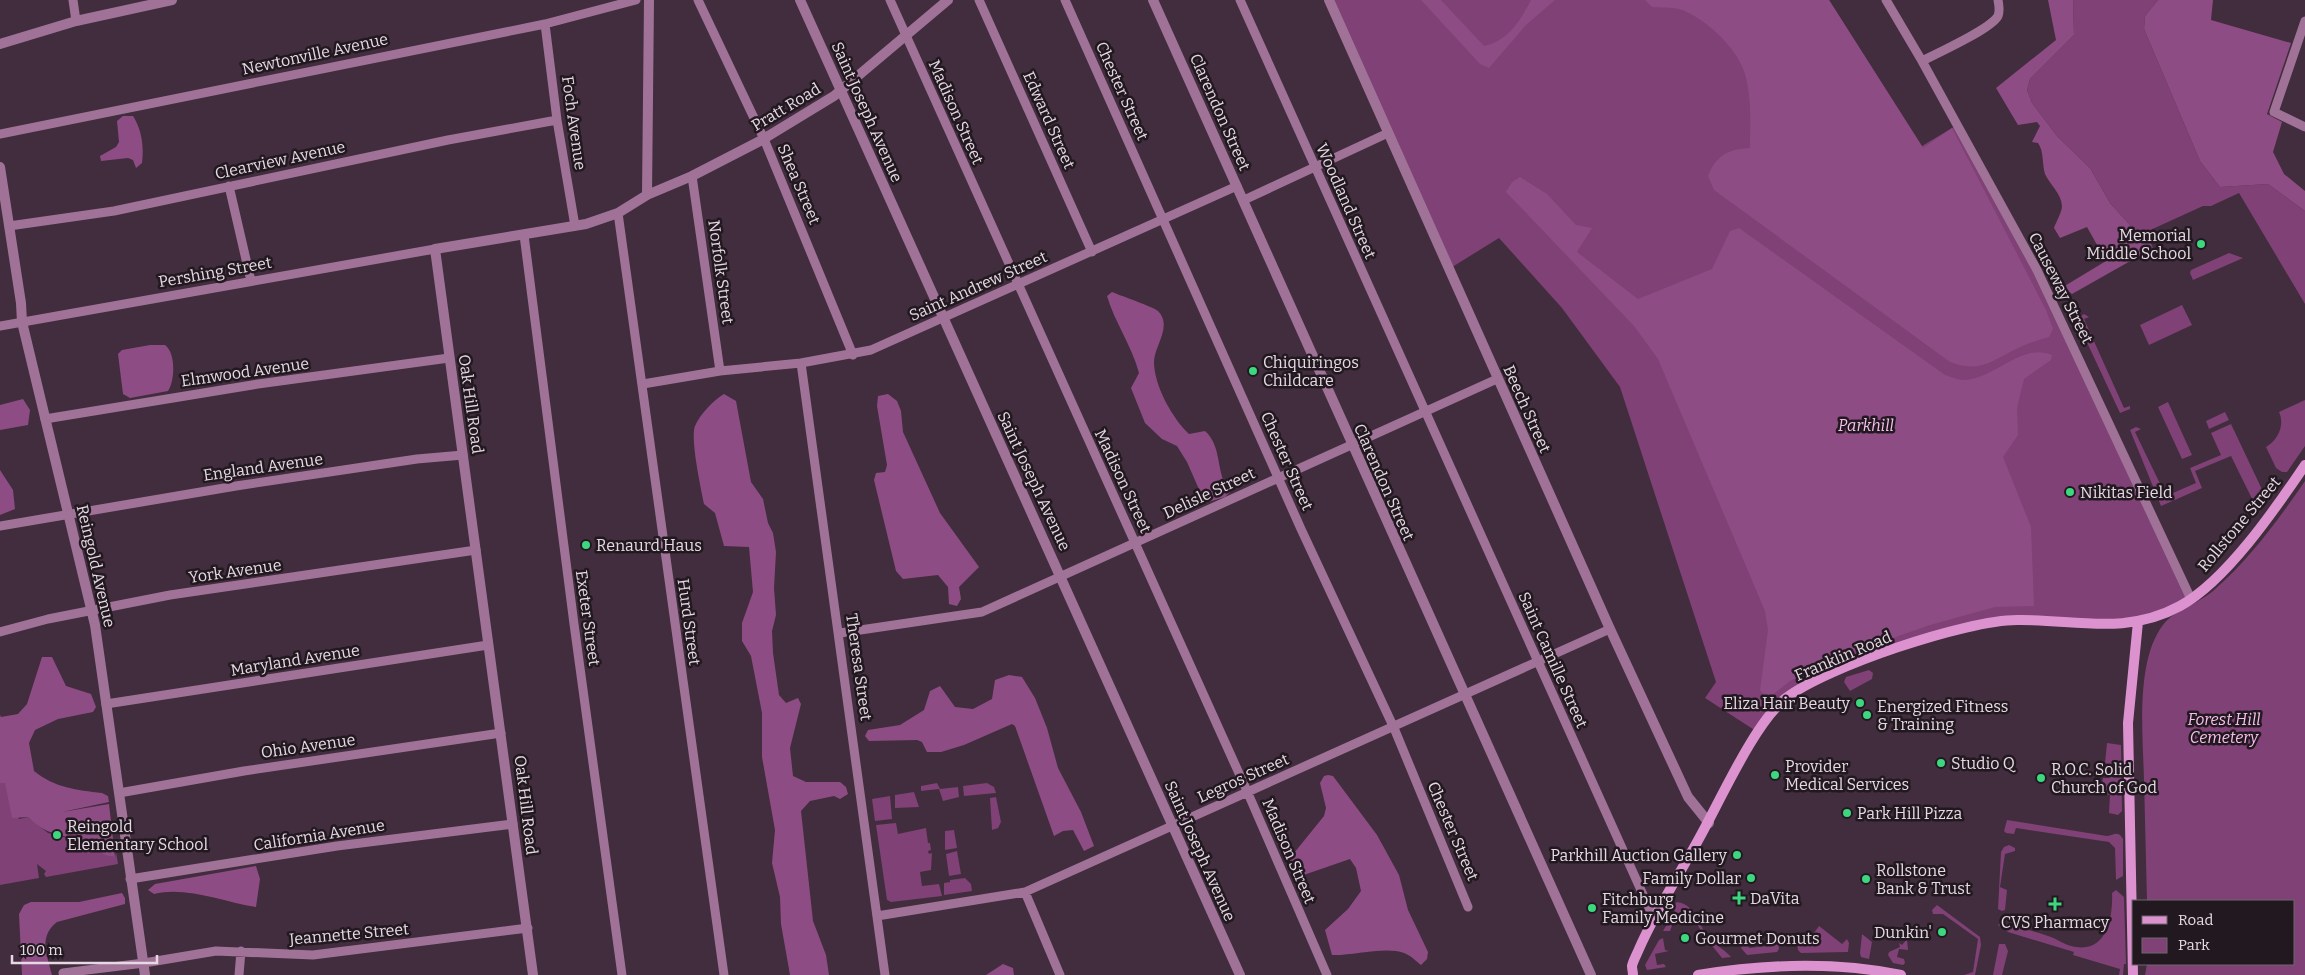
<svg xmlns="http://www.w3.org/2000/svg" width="2305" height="975" viewBox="0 0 2305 975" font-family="Bitter,serif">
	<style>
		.green { fill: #7f4176 }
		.forest { fill: #8e4c84 }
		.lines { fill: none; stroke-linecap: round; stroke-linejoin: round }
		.minor { stroke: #a17298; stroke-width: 9 }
		.tertiary { stroke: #a17298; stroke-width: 10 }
		.secondary { stroke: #dd92d0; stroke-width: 10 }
		.poi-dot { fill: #3cd77e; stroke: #221920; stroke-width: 2 }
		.labels { text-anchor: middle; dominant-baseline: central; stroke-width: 5; stroke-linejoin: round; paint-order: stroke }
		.street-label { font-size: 16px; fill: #e6d9e4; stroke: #221920 }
		.poi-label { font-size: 16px; fill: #e6d9e4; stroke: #221920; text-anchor: start }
		.park-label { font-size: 16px; font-style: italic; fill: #f8bfed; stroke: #221920 }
	</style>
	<rect width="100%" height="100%" fill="#412d3d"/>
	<path class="green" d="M1329 0H1829L1922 146 1957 125 2051 299 2191 599 2138 622 2014 620 1914 643 1801 689 1759 733 1705 698 1716 682 1620 387 1562 308 1499 238 1449 269Z
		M2073 0H2158L2145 16 2144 29 2200 161 2220 187 2268 184 2305 211V304L2239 193 2211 206H2203L2146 232 2153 248 2148 251 2147 244 2110 203 2090 168 2057 136 2032 103 2027 90 2030 79 2074 35Z
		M2229 253 2243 258 2193 280 2190 273 2191 270Z
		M2182 305 2192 325 2149 345 2140 325Z
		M2084 314 2089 317 2084 319 2124 408 2130 406V409L2120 413 2076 319Z
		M2305 400V446L2287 472H2282L2276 468 2266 447C2278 440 2285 425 2279 412Z
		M2168 402 2192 455 2182 459 2158 407Z
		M2225 412 2229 420 2209 429 2206 421Z
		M2231 424 2267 500 2258 511 2231 456 2195 471 2202 488 2161 506 2130 430 2136 427 2141 429 2135 432 2166 496 2196 483 2190 468 2221 455 2211 433Z
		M2305 481V975H2145L2147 964H2294V901H2147C2146 861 2145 820 2144 780 2143 736 2135 661 2163 625 2175 609 2198 604 2213 591 2249 560 2278 520 2305 481Z
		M1869 670 1873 673 1872 679 1850 691 1844 682 1846 677Z
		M2107 743 2121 745 2122 811 2118 815 2109 813 2110 795 2100 793 2103 778H2109L2111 765 2105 763Z
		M5 782 19 819 28 817 48 833 84 842 96 851 115 857 116 852 118 864 46 877 44 874 46 871 37 864 39 878 0 885V783Z
		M937 783 940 789 958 787 959 797 943 801 939 789 921 791V786Z
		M987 783 994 787 996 793 964 796 963 786Z
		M914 792 919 807 895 808V795Z
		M890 796 892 819 875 821 872 799Z
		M996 797 1001 822 998 828 992 830 990 798Z
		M2007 820 2107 836C2114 835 2118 830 2123 839V876L2116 880 2115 848 2109 842 2016 828 2014 834 2006 833 2004 831Z
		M896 823 898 834 926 828 928 843H930L931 850 928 851 929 854 932 853 931 870 920 872 922 886 939 884 942 896 891 902 887 900 876 825Z
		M954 830 957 848 945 850V831Z
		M2009 845 2015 848V851L2005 854 2000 887 2007 890 2005 910 2002 911 1998 909 2001 852 2004 847Z
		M957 851 961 874 949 876 946 854Z
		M965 878 971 884 972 891 944 895V883L950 882V880Z
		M2116 890 2124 897 2126 964H2124L2123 975H2119L2120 969 2073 955 2074 952 2008 932 1998 925 2000 922C2016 928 2032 930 2048 936 2058 939 2065 946 2076 947 2107 952 2113 917 2112 893Z
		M1677 902C1698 905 1699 929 1710 939 1717 946 1725 950 1731 957L1722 958 1705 937 1692 916 1679 917 1673 923 1670 931H1663L1675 911 1671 908Z
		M1937 905 1980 937 1981 945 1975 975H1964L1973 972 1978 939 1943 914H1933L1932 910Z
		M1819 926 1842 944 1847 939 1849 943 1848 952 1801 953 1798 950 1797 943 1802 936 1809 940Z
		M1862 934 1872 942 1869 959 1861 957 1860 953Z
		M1776 937H1778L1779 949 1777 952 1747 955 1741 948 1745 940H1747L1749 948 1775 945Z
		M1663 938 1665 950 1669 951 1655 954 1657 965 1664 964 1666 967 1647 970 1645 965 1659 940Z
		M1907 939 1908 950 1899 949 1897 957 1904 959 1905 963 1903 965 1893 963 1888 955 1889 952 1900 947 1899 943 1902 945Z
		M1999 944H2005L2008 951 2002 975H1993Z"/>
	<path class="forest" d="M1421 0H1441L1484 46C1508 41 1520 21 1531 0H1555L1526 25 1489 68 1480 64Z
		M1645 0H1829L1923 148 1952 128 2046 310 2053 329 2049 337C2038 340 2026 344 2016 349 1990 362 1979 373 1950 362L1714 190 1708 176C1716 155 1729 149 1750 148 1750 123 1752 95 1744 71 1736 47 1703 16 1679 9 1671 7 1660 8 1652 7Z
		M2048 0H2073L2074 35 2030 79 2027 90 2032 103 2057 136 2090 168 2110 203 2147 244 2148 251 2072 294 2063 287 2106 261 2087 227 2060 238 2054 228C2056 222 2062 212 2062 206 2061 193 2050 185 2045 174 2042 164 2044 151 2038 143L2032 142 2040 126 2037 122 2018 125 1996 88 2056 40Z
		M2158 0H2213L2211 20 2291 43 2267 114 2282 122 2273 152 2284 174 2305 191V211L2268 184 2220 187 2200 161 2144 29 2145 16Z
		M123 116H133C142 130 144 147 142 163L136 168 133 160 128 158 101 161 100 156 116 147 119 142 117 121Z
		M1520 177 1547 194 1576 225 1592 228 1577 252 1638 299 1712 269 1730 231 1739 228 1945 375C1951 377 1958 380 1964 380 1997 378 2021 342 2052 355L2051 360 2024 379 2017 408 2018 435 2003 457 2031 527 2034 606 1995 607 1930 625 1850 653 1790 681 1771 696H1765L1760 690 1768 630 1765 611 1658 359 1634 326 1506 192 1512 182Z
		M1112 292C1121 296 1154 307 1158 311 1173 326 1154 346 1154 362 1154 385 1172 418 1189 434L1205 431C1223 447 1215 474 1230 492L1225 497 1205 503 1187 462 1177 446 1162 439 1145 423 1131 388 1139 373C1132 346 1115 323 1107 296Z
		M150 345H165C176 353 175 381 168 391L130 398 123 394 118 354 122 350Z
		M724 394 736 401 751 482 763 499 768 523 773 533 776 552 774 588 776 615 772 631 773 653 779 695 786 703 798 698 801 704 790 748 793 776 806 782H840L846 787 848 794 840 799 834 796 810 801 801 811 813 921 826 955 829 975H790L781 924 780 897 772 863 775 830 762 757V713L751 656 742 641V623L753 592 749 547 724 546 715 513 704 504C701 489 690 438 695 426 700 414 714 400 724 394Z
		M888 394 897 401 901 411 903 432 940 513 979 567 959 587 961 599 957 606 949 604 948 587 938 575 903 579 896 571 874 480 876 473 885 472 887 465 877 406 878 396Z
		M23 399 30 410 28 425 0 430V405Z
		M0 470 13 490 15 509 0 515Z
		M42 657H52L66 686 91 694 96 707 93 712 58 719 35 730 29 743 34 771C55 788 77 790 102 793L108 796 109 802 62 812 109 804 115 857C98 855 95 847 82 842 60 833 47 836 28 817L12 818 5 783H0V715L1 717 18 714 27 704Z
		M1009 675 1022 677 1035 698 1047 728 1058 768 1081 812 1094 846 1084 851 1073 830 1063 831 1054 836 1015 726 1012 724 964 745 941 752H927L922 742 917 740 869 741 865 736 868 730 900 725 924 710 930 691 940 686 955 707 973 709 992 699 995 680Z
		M1328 775 1333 776 1377 835 1399 875 1408 910 1428 952 1427 959 1421 965C1416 961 1410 955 1404 953 1385 946 1352 956 1332 955L1325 930 1348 909 1361 891 1356 868 1350 859 1295 878 1291 869 1290 858 1324 816 1326 808 1320 783 1324 776Z
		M256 866 260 879 256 907C223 902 186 886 154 894L148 890 155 884Z
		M122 893 125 898V904L57 922C38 937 47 955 52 975H22L19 914 24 905 31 902H79Z
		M1003 964 1013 968 1014 975H986Z"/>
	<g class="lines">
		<path class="minor" d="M73 0 76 21
			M698 0 764 139 853 355
			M890 0 1247 791 1327 975
			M979 0 1092 252
			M1065 0 1301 529 1394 728 1468 907
			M1240 0 1654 919
			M1886 0 1922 61 2037 270 2191 599
			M2305 21 2274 112 2305 127
			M545 24 557 120 575 226
			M1922 61C1938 53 1991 29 1998 16 2000 11 1999 5 1998 0
			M0 134 545 24 636 0
			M692 176 720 371
			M229 186 251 281
			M1244 200 1388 133
			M618 213 724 975
			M9 226 114 211 448 140 557 120
			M524 235 574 624 622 975
			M0 326 435 249
			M801 363 885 975
			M643 384 720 371 801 363 871 350 1237 186
			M45 419 258 384 449 358
			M0 526 236 486 417 459 463 455
			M0 632 48 619 170 595 476 550
			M840 633 982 612 1497 379
			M106 704 488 645
			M119 793 244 771 501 733
			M130 879 337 846 513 824
			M1025 892 1060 975
			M877 916 1025 892 1610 629
			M63 973 144 963 216 951 313 955 528 928
			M239 975 241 951"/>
		<path class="tertiary" d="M800 0 1240 975
			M1153 0 1591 975
			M1329 0 1610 629 1688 797 1709 823
			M0 44 76 21 172 0
			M0 167 21 303 22 322 95 625 145 975
			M647 195 649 0
			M533 975 435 249 586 224 618 213 647 195 692 176 760 141 834 96 948 0"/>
		<path class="secondary" d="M1633 975C1633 972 1632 969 1632 966 1633 961 1637 954 1639 949 1654 915 1674 883 1692 851 1716 811 1752 725 1786 698 1826 667 1966 620 2017 620 2075 619 2125 636 2180 606 2226 581 2276 508 2305 465
			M1698 975C1766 964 1833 961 1901 975
			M2133 975 2128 723 2138 622"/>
	</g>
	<g class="poi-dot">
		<circle cx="2201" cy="244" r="5"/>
		<circle cx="1253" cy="371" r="5"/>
		<circle cx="2070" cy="492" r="5"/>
		<circle cx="586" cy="545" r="5"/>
		<circle cx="1860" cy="703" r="5"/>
		<circle cx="1867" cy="715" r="5"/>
		<circle cx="1941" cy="763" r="5"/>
		<circle cx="1775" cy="775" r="5"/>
		<circle cx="2041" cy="778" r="5"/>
		<circle cx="1847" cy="813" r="5"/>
		<circle cx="57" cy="835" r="5"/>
		<circle cx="1737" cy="855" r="5"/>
		<circle cx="1751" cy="878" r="5"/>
		<circle cx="1866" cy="879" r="5"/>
		<path d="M1736.5 890.5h5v5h5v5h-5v5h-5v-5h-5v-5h5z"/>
		<path d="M2052.5 896.5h5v5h5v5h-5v5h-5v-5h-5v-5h5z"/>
		<circle cx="1592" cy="908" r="5"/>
		<circle cx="1942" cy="932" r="5"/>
		<circle cx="1685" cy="938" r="5"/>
	</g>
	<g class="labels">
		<g class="street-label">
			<text transform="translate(315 54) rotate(-12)">Newtonville Avenue</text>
			<text transform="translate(1122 91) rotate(66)">Chester Street</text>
			<text transform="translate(786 107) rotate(-31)">Pratt Road</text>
			<text transform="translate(867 112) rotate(66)">Saint Joseph Avenue</text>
			<text transform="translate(956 112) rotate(66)">Madison Street</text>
			<text transform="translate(1220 112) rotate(66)">Clarendon Street</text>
			<text transform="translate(1049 120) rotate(66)">Edward Street</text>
			<text transform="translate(574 123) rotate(82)">Foch Avenue</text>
			<text transform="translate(280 160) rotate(-12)">Clearview Avenue</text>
			<text transform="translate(799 184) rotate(67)">Shea Street</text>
			<text transform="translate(1346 201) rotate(66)">Woodland Street</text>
			<text transform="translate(215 272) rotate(-10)">Pershing Street</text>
			<text transform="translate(721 272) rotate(82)">Norfolk Street</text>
			<text transform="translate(978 286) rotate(-24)">Saint Andrew Street</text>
			<text transform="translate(2061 288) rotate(63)">Causeway Street</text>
			<text transform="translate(245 372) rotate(-8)">Elmwood Avenue</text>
			<text transform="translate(471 404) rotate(82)">Oak Hill Road</text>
			<text transform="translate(1527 409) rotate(66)">Beech Street</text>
			<text transform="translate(1287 461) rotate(66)">Chester Street</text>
			<text transform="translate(263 467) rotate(-8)">England Avenue</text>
			<text transform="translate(1034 481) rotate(65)">Saint Joseph Avenue</text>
			<text transform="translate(1123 481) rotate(65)">Madison Street</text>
			<text transform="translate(1384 482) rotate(66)">Clarendon Street</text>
			<text transform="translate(1209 493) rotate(-25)">Delisle Street</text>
			<text transform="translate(2239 524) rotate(-50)">Rollstone Street</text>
			<text transform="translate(96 566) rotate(77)">Reingold Avenue</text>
			<text transform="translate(235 571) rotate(-8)">York Avenue</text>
			<text transform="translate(588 618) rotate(82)">Exeter Street</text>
			<text transform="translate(689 622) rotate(82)">Hurd Street</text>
			<text transform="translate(1843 656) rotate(-23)">Franklin Road</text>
			<text transform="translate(295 660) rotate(-9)">Maryland Avenue</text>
			<text transform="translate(1553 660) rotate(66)">Saint Camille Street</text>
			<text transform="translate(859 667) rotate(82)">Theresa Street</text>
			<text transform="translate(308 746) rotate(-8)">Ohio Avenue</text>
			<text transform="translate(1243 778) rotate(-24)">Legros Street</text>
			<text transform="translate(526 805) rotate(83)">Oak Hill Road</text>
			<text transform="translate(1453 831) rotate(67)">Chester Street</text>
			<text transform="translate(319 835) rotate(-9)">California Avenue</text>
			<text transform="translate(1200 851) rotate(66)">Saint Joseph Avenue</text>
			<text transform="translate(1289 851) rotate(67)">Madison Street</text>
			<text transform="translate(349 934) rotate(-5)">Jeannette Street</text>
		</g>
		<g class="poi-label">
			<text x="2191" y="235" text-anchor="end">Memorial<tspan x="2191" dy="18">Middle School</tspan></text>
			<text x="1263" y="362">Chiquiringos<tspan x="1263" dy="18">Childcare</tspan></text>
			<text x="2080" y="492">Nikitas Field</text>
			<text x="596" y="545">Renaurd Haus</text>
			<text x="1850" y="703" text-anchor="end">Eliza Hair Beauty</text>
			<text x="1877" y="706">Energized Fitness<tspan x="1877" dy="18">&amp; Training</tspan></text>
			<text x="1951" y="763">Studio Q</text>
			<text x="1785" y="766">Provider<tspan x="1785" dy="18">Medical Services</tspan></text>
			<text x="2051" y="769">R.O.C. Solid<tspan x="2051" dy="18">Church of God</tspan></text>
			<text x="1857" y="813">Park Hill Pizza</text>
			<text x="67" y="826">Reingold<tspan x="67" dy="18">Elementary School</tspan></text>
			<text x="1727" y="855" text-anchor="end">Parkhill Auction Gallery</text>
			<text x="1876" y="870">Rollstone<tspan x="1876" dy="18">Bank &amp; Trust</tspan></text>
			<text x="1741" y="878" text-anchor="end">Family Dollar</text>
			<text x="1750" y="898">DaVita</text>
			<text x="1602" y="899">Fitchburg<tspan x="1602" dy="18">Family Medicine</tspan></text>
			<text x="2055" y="922" text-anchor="middle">CVS Pharmacy</text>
			<text x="1932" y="932" text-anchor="end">Dunkin'</text>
			<text x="1695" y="938">Gourmet Donuts</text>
		</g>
		<g class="park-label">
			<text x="1866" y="425">Parkhill</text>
			<text x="2224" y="719">Forest Hill<tspan x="2224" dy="18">Cemetery</tspan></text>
		</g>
	</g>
	<rect x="2132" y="900" width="162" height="65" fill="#221920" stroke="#70666e"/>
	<rect x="2142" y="916" width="25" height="8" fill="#dd92d0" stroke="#70666e"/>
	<text x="2178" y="925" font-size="15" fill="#e6d9e4">Road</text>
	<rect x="2142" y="938" width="25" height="15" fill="#7f4176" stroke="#70666e"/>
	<text x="2178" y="950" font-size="15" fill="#e6d9e4">Park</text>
	<path d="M12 955v8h145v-8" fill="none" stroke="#e6d9e4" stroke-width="2.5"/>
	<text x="20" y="955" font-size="15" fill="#e6d9e4" stroke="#221920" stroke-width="4" paint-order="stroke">100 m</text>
</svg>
